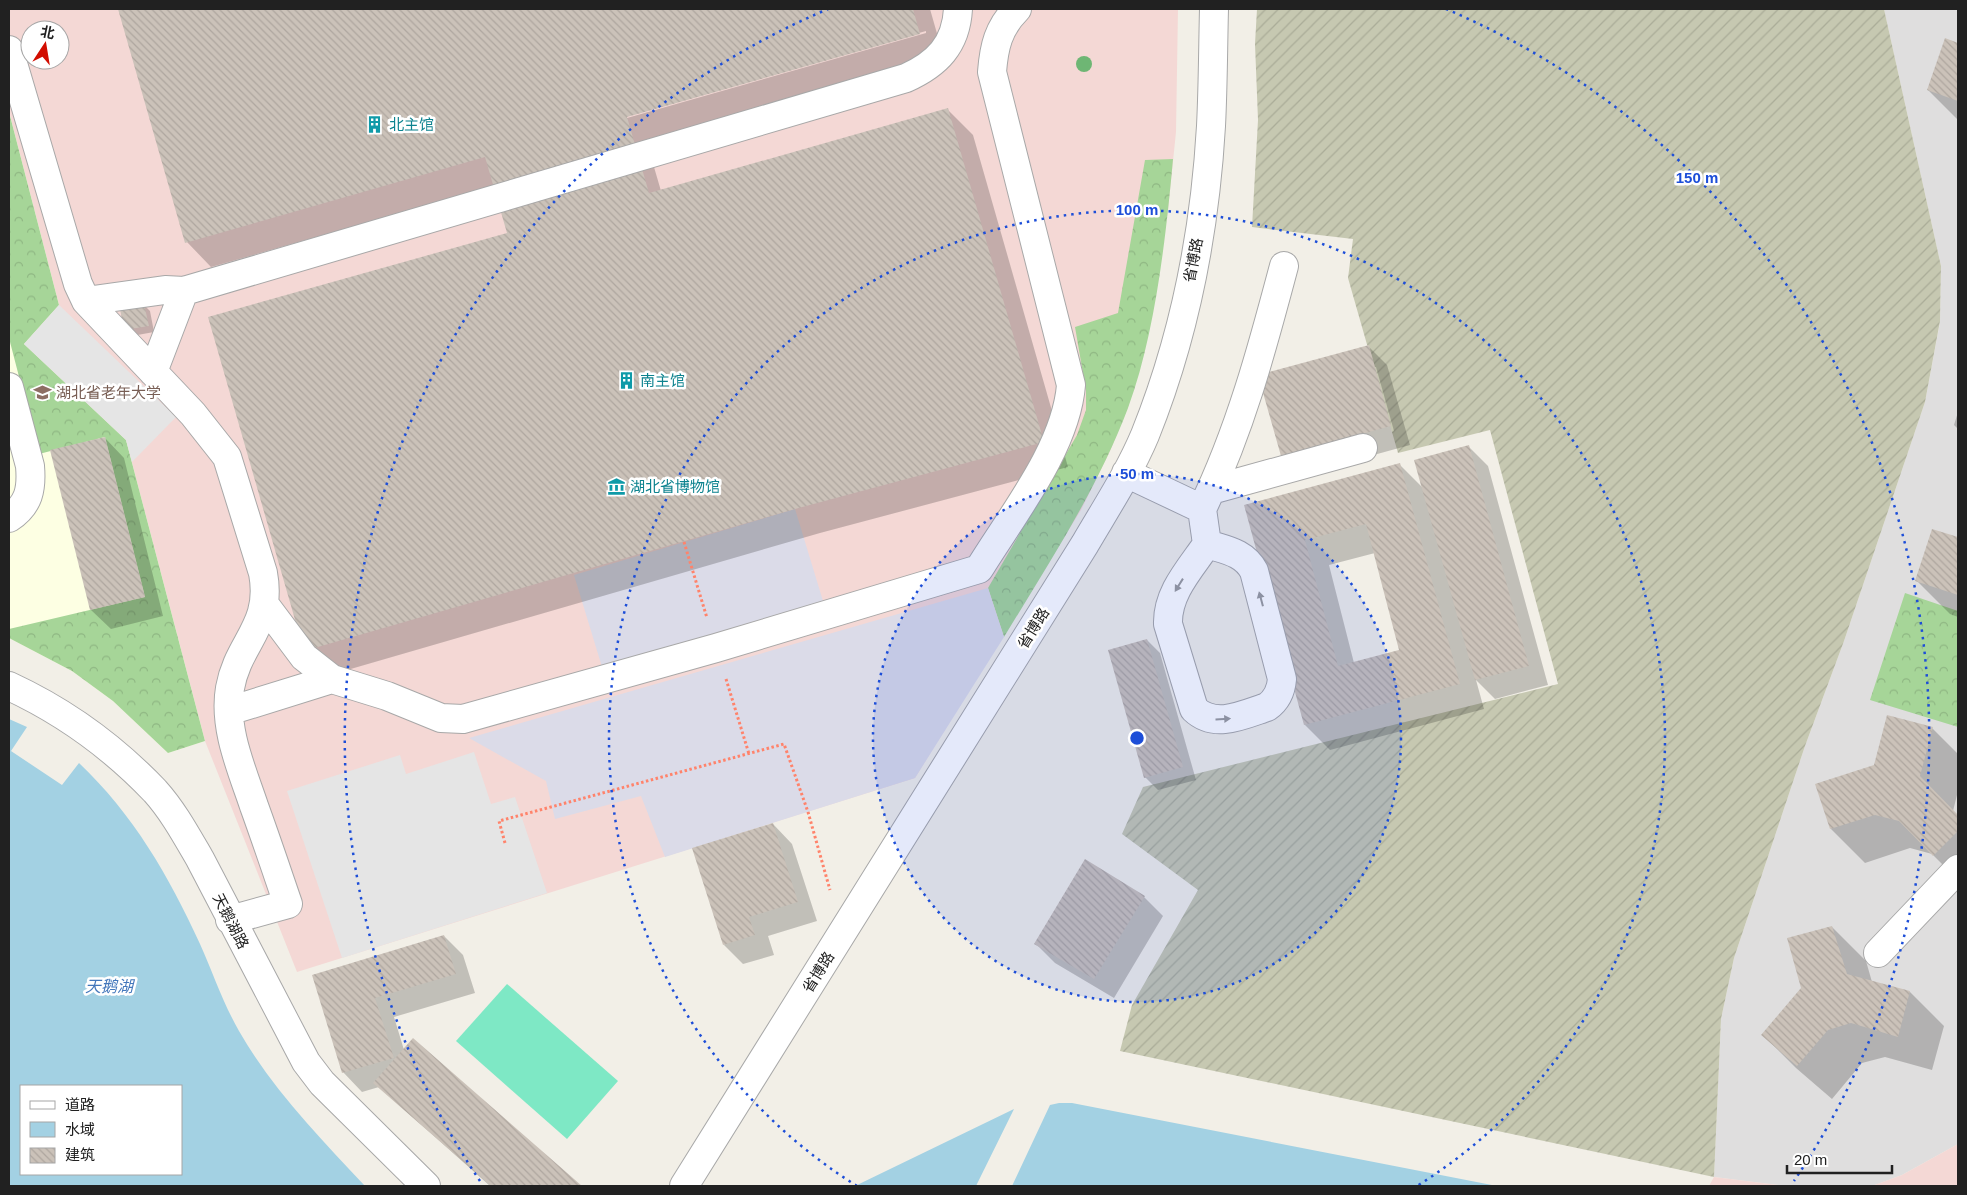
<svg xmlns="http://www.w3.org/2000/svg" width="1967" height="1195" viewBox="0 0 1967 1195" font-family="Helvetica,'Noto Sans SC',sans-serif">
	<style>
		.residential { fill: #dfdede }
		.commercial { fill: #f4d8d5; fill-rule: evenodd }
		.education { fill: #fdffe3 }
		.construction { fill: url(#construction-furrows) }
		.forest { fill: url(#forest-crowns) }
		.pitch { fill: #7ee8c5 }
		.parking { fill: #e5e5e5 }
		.plaza { fill: #dbdbe8 }
		.water { fill: #a3d1e3; fill-rule: evenodd }
		.shadow { fill: #0003; fill-rule: evenodd }
		.building { fill: url(#building-back-hatch); fill-rule: evenodd }
		.lines { fill: none; stroke-linecap: round; stroke-linejoin: round }
		.minor-casing { stroke: #a8a8a8; stroke-width: 30 }
		.path { stroke: #ff836b; stroke-width: 3; stroke-dasharray: 2.5 2.5; stroke-linecap: butt }
		.minor { stroke: #fff; stroke-width: 28 }
		.tree { fill: #6eb674 }
		.oneway { fill: #9b9b9b }
		.ring { fill: none; stroke: #1d4ed8; stroke-width: 2.5; stroke-dasharray: 2.5 5 }
		.labels { text-anchor: middle; dominant-baseline: central; stroke-width: 5; stroke-linejoin: round; paint-order: stroke }
		.culture-label { font-size: 15px; fill: #0d838f; stroke: #fff; text-anchor: start }
		.street-label { font-size: 15px; fill: #212121; stroke: #fff }
		.education-label { font-size: 15px; fill: #785e54; stroke: #fff; text-anchor: start }
		.water-label { font-size: 16px; font-style: italic; fill: #4377bb; stroke: #fff }
		.centre { fill: #1d4ed8; stroke: #fff; stroke-width: 2.5 }
		.ring-label { font-size: 15px; text-anchor: middle; font-weight: bold; fill: #1d4ed8; stroke: #fff; stroke-width: 5; stroke-linejoin: round; paint-order: stroke }
	</style>
	<defs>
		<pattern id="construction-furrows" width="10" height="10" patternUnits="userSpaceOnUse" patternTransform="scale(1.25)"><rect width="10" height="10" fill="#c6c8b1"/><path d="M-1 1l2-2M0 10L10 0M9 11l2-2" fill="none" stroke="#aaac98"/></pattern>
		<pattern id="forest-crowns" width="20" height="18" patternUnits="userSpaceOnUse" patternTransform="scale(1.25)"><rect width="20" height="18" fill="#a6d598"/><path d="M2 6a3 3 0 1 1 6 0M12 15a3 3 0 1 1 6 0" fill="none" stroke="#8fb783"/></pattern>
		<pattern id="building-back-hatch" width="6" height="6" patternUnits="userSpaceOnUse" patternTransform="scale(1.25)"><rect width="6" height="6" fill="#cbc2b9"/><path d="M-1 5l2 2M0 0l6 6M5-1l2 2" fill="none" stroke="#aea69f"/></pattern>
	</defs>
	<rect width="100%" height="100%" fill="#f2efe7"/>
	<path class="residential" d="M1884 9H1958V1144L1902 1175 1872 1186H1786L1714 1177 1721 1019 1734 958 1805 746 1844 641 1925 402 1940 322 1941 266Z"/>
	<path class="commercial" d="M9 9H1178L1176 132 1168 210 1155 296 1141 363 1128 407 1110 451 1081 510 915 778 297 972 205 741 126 440 24 344 59 305 9 112ZM30 30H60V60H30Z
		M1958 1144V1186H1872L1902 1175Z
		M1714 1177 1786 1186H1709Z"/>
	<path class="education" d="M9 112 59 305 24 344 126 440 205 741 168 753 113 701 72 671 9 638Z"/>
	<path class="construction" d="M1257 9H1884L1941 266 1940 321 1925 402 1844 641 1805 746 1734 958 1721 1019 1714 1177 1120 1051 1132 1005 1198 890 1122 834 1143 787 1558 684 1490 430 1398 453 1348 278 1353 239 1252 227 1258 120 1255 44Z"/>
	<path class="forest" d="M9 112 59 305 24 344 126 440 205 741 168 753 113 701 72 671 9 638V629L145 597 105 437 39 454 9 338Z
		M1173 159C1166 237 1155 335 1128 408 1097 490 1049 563 1004 637L988 588 1077 435 1086 410V391L1075 327 1118 313 1145 160Z
		M1905 593 1958 611V727L1870 700Z"/>
	<path class="pitch" d="M507 984 618 1081 567 1139 456 1041Z"/>
	<path class="parking" d="M59 305 176 417 132 462 126 440 24 344Z
		M474 752 491 804 515 797 547 893 342 958 287 791 400 755 406 774Z"/>
	<path class="plaza" d="M795 509 823 601 602 667 574 575Z
		M988 588 1004 637 915 778 665 857 641 796 555 819 546 781 469 738Z"/>
	<path class="water" d="M9 719 27 727 11 751 62 785 79 763C133 814 169 876 200 944 213 973 223 1003 239 1031 272 1089 319 1137 365 1186H9ZM21 1086H181V1174H21Z
		M1059 1103H1072L1497 1186H1012L1050 1105Z
		M1014 1109 976 1186H855Z"/>
	<path class="shadow" d="M119 9H930L944 58 647 143 661 191 948 110 973 135 1068 467 820 533 330 675 305 650 509 234 495 186 211 267 187 242ZM926 31V33L627 118 625 116Z
		M1945 40 1958 44V120L1928 90Z
		M144 305 150 311 154 332 132 336 126 330Z
		M1368 346 1387 365 1410 445 1301 475 1282 455ZM1374 367H1376L1394 431 1392 432Z
		M1958 412V429L1954 425Z
		M105 438 124 458 163 616 111 629 91 610 52 451Z
		M1469 447 1488 466 1548 685 1495 699 1476 680 1484 709 1330 750 1305 725 1246 506 1400 465 1424 489ZM1375 553 1401 651 1354 663 1329 565Z
		M1933 530 1958 539V617L1950 614 1916 580Z
		M1147 640 1160 653 1196 780 1158 790 1145 777Z
		M1932 728 1958 754V791L1953 811 1958 816V880L1932 854 1910 848 1865 863 1831 829 1817 785 1875 766Z
		M773 824 792 844 817 921 768 936 774 955 743 964 724 945Z
		M1144 897 1163 916 1114 998 1055 963 1036 944Z
		M1832 927 1866 961 1872 982 1910 992 1944 1026 1932 1070 1885 1057 1862 1063 1832 1099 1796 1068 1763 1035 1803 988Z
		M444 936 463 955 475 993 394 1017 404 1050 413 1040 580 1186H490L379 1087 362 1092 343 1072 314 975Z"/>
	<path class="building" d="M118 9H913L920 34 627 117 649 193 948 108 1044 442 795 509 304 651 208 317 507 233 485 157 185 243Z
		M1945 38 1958 43V101L1927 90Z
		M144 304 149 326 124 330 120 309Z
		M1369 345 1391 426 1281 456 1258 375Z
		M105 437 145 597 90 610 50 450Z
		M1469 445 1529 666 1475 680 1414 460Z
		M1400 463 1460 684 1304 725 1244 505ZM1366 524 1399 650 1338 666 1305 540Z
		M1932 529 1958 537V595L1915 581Z
		M1147 639 1183 767 1144 778 1108 650Z
		M1887 715 1933 727 1920 776 1958 815V831L1933 856 1899 821 1875 815 1830 829 1815 784 1874 765Z
		M773 823 798 902 749 917 755 935 723 945 692 848Z
		M1085 859 1145 896 1094 979 1034 944Z
		M1832 926 1847 974 1910 991 1898 1037 1851 1023 1828 1030 1797 1066 1761 1035 1801 988 1787 938Z
		M444 935 456 974 375 998 394 1058 342 1073 312 975Z
		M413 1038 582 1186H491L373 1083Z"/>
	<g class="lines">
		<defs>
			<path id="minor" d="M9 50 78 284 86 301 193 414 227 457 263 573C273 626 238 642 230 688 223 728 242 770 254 806 266 839 277 872 288 904L230 920
				M86 301 165 290 184 291 906 78C937 64 956 45 958 9
				M153 372 184 291
				M9 387 30 466C32 489 29 505 9 518
				M1126 473 1202 509C1240 431 1262 349 1284 266
				M1211 490 1363 448
				M1202 509 1207 544C1190 569 1167 593 1168 624L1194 709C1215 729 1243 715 1267 707 1277 700 1281 691 1282 679L1254 571C1244 552 1225 550 1207 544
				M265 605 304 657 332 679
				M9 686C63 711 114 748 155 791 173 811 186 835 200 859L306 1062 322 1083 426 1186
				M229 711 332 679 387 696 441 718 463 719 716 648 979 569C1012 515 1066 448 1071 385L992 72C994 47 998 28 1017 9
				M1878 953 1958 869
				M684 1186 1085 544C1106 508 1129 473 1145 435 1184 338 1205 230 1211 126 1213 87 1213 48 1214 9"/>
		</defs>
		<use href="#minor" class="minor-casing"/>
		<path class="path" d="M684 542 707 618
			M726 679 749 754
			M505 843 499 821 784 744 808 812 830 890"/>
		<use href="#minor" class="minor"/>
	</g>
	<circle class="tree" cx="1084" cy="64" r="8"/>
	<defs><path id="oneway-solid" d="M-6-.8H1V-3.2L6.5 0L1 3.2V.8H-6Z" transform="scale(1.25)"/></defs>
	<g class="oneway">
		<use href="#oneway-solid" transform="translate(1179 585) rotate(122)"/>
		<use href="#oneway-solid" transform="translate(1261 599) rotate(-105)"/>
		<use href="#oneway-solid" transform="translate(1223 719) rotate(-3)"/>
	</g>
	<circle cx="1137" cy="738" r="264" fill="#1d4ed8" fill-opacity=".12"/>
	<g class="ring">
		<circle cx="1137" cy="738" r="264"/>
		<path d="M857 1186A528 528 0 1 1 1417 1186"/>
		<path d="M480 1181A792 792 0 0 1 828 9M1446 9A792 792 0 0 1 1794 1181"/>
	</g>
	<defs>
		<symbol id="building-bare" viewBox="-9 -9 18 18"><path d="M-4-6H4V6H1V3H-1V6H-4ZM-2.5-4.3h1.7v1.8h-1.7ZM.8-4.3h1.7v1.8H.8ZM-2.5-1h1.7V.8h-1.7ZM.8-1h1.7V.8H.8Z" fill="#0f9aa8" stroke="#fff" stroke-width="2.5" paint-order="stroke"/></symbol>
		<symbol id="university-bare" viewBox="-9 -9 18 18"><path d="M0-5L7-2L0 1L-7-2ZM-4 1L0 2.5L4 1V4Q0 6-4 4Z" fill="#8d6e63" stroke="#fff" stroke-width="2.5" paint-order="stroke"/></symbol>
		<symbol id="museum-bare" viewBox="-9 -9 18 18"><path d="M0-6L6-3V-2H-6V-3ZM-5-1h2V3h-2ZM-1-1h2V3h-2ZM3-1h2V3H3ZM-6 4H6V6H-6Z" fill="#0f9aa8" stroke="#fff" stroke-width="2.5" paint-order="stroke"/></symbol>
	</defs>
	<g fill-rule="evenodd">
		<use href="#building-bare" x="362" y="112" width="25" height="25"/>
		<use href="#building-bare" x="614" y="368" width="25" height="25"/>
		<use href="#university-bare" x="30" y="380" width="25" height="25"/>
		<use href="#museum-bare" x="604" y="474" width="25" height="25"/>
	</g>
	<g class="labels">
		<g class="culture-label">
			<text x="389" y="124">北主馆</text>
			<text x="640" y="380">南主馆</text>
			<text x="630" y="486">湖北省博物馆</text>
		</g>
		<g class="street-label">
			<text transform="translate(1193 260) rotate(-79)">省博路</text>
			<text transform="translate(1033 628) rotate(-58)">省博路</text>
			<text transform="translate(231 921) rotate(63)">天鹅湖路</text>
			<text transform="translate(818 972) rotate(-58)">省博路</text>
		</g>
		<g class="education-label">
			<text x="56" y="392">湖北省老年大学</text>
		</g>
		<g class="water-label">
			<text x="109" y="986">天鹅湖</text>
		</g>
	</g>
	<circle cx="1137" cy="738" r="8" class="centre"/>
	<g class="ring-label">
		<text x="1697" y="183">150 m</text>
		<text x="1137" y="215">100 m</text>
		<text x="1137" y="479">50 m</text>
	</g>
	<rect width="1967" height="1195" fill="none" stroke="#212121" stroke-width="20"/>
	<rect x="20" y="1085" width="162" height="90" fill="#ffffff" stroke="#a6a6a6"/>
	<rect x="30" y="1101" width="25" height="8" fill="#ffffff" stroke="#a6a6a6"/>
	<text x="65" y="1110" font-size="15" fill="#212121">道路</text>
	<rect x="30" y="1122" width="25" height="15" fill="#a3d1e3" stroke="#a6a6a6"/>
	<text x="65" y="1135" font-size="15" fill="#212121">水域</text>
	<rect x="30" y="1148" width="25" height="15" fill="url(#building-back-hatch)" stroke="#a6a6a6"/>
	<text x="65" y="1160" font-size="15" fill="#212121">建筑</text>
	<g transform="translate(45 45) rotate(12)"><circle r="24" fill="#ffffff" stroke="#a6a6a6"/>
	<path d="M0-4L9 19L0 12L-9 19Z" fill="#d20d00"/>
	<text y="-8" font-size="14" font-weight="bold" text-anchor="middle" fill="#212121">北</text>
	</g>
	<path d="M1787 1165v8h105v-8" fill="none" stroke="#212121" stroke-width="2.5"/>
	<text x="1794" y="1165" font-size="15" fill="#212121" stroke="#ffffff" stroke-width="4" paint-order="stroke">20 m</text>
</svg>
